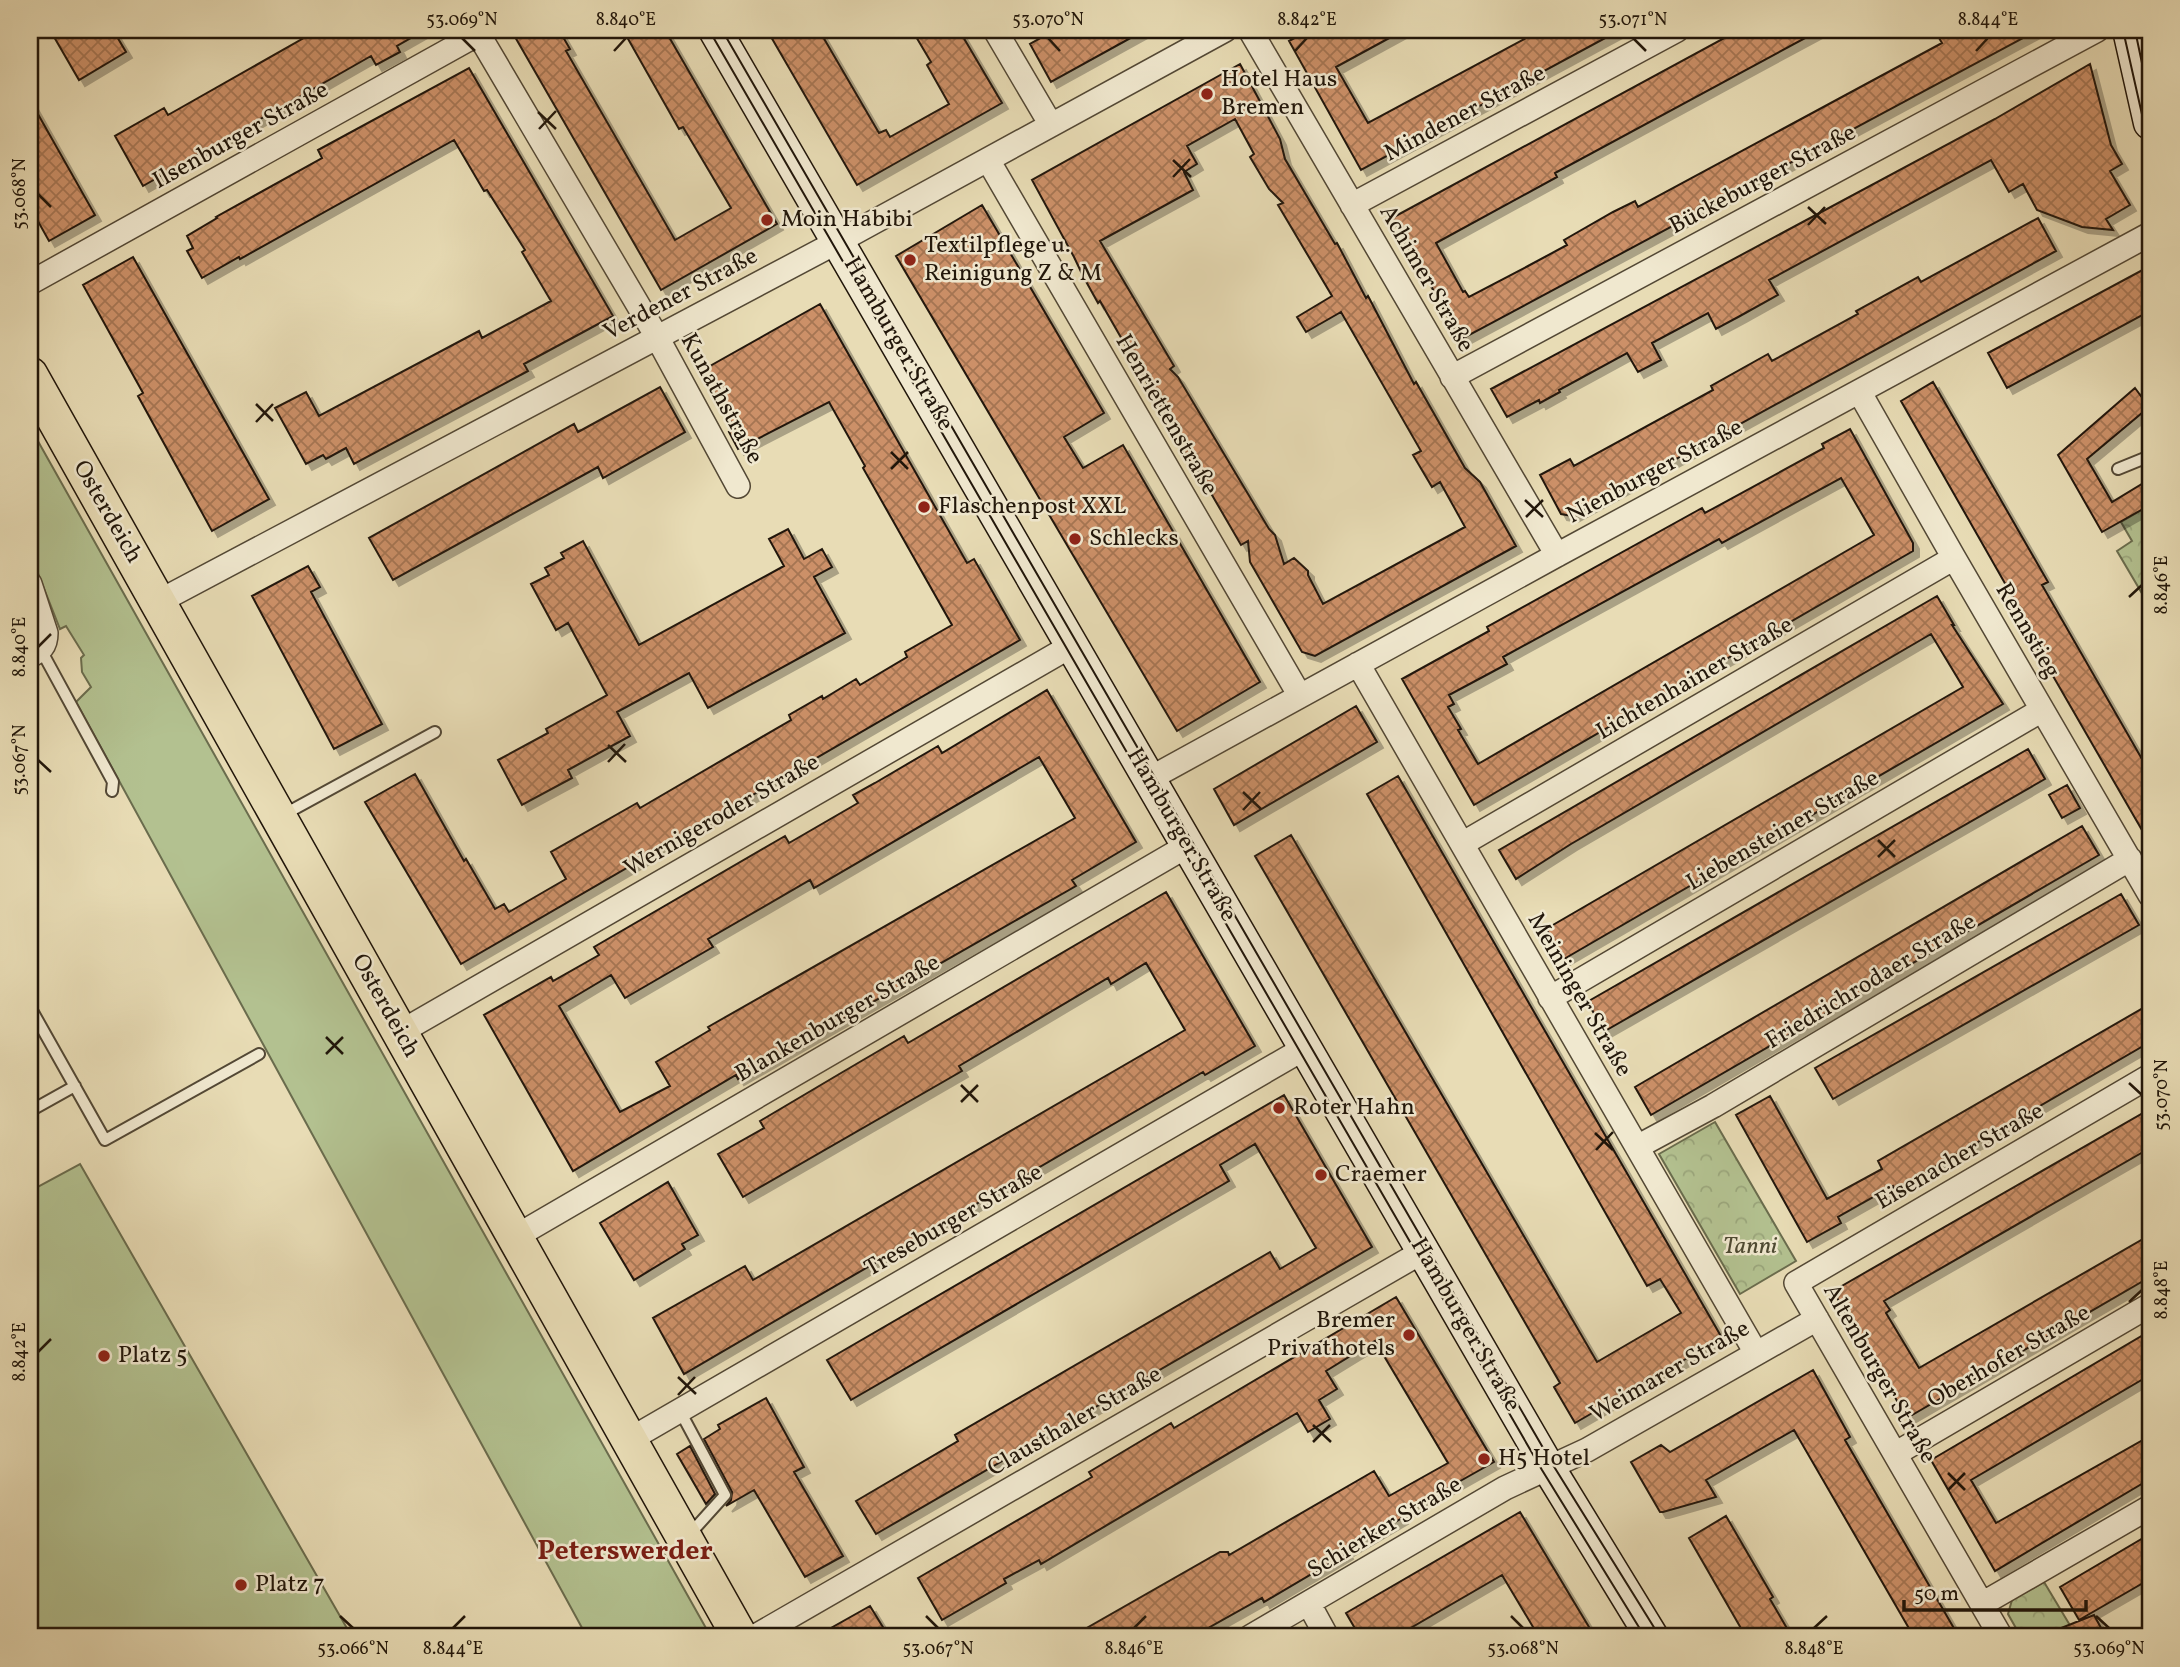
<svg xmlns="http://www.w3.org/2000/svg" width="2180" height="1667" viewBox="0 0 2180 1667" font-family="Vollkorn,serif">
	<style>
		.grass { fill: #b3c190; stroke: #6a6c4d; stroke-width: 2 }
		.park { fill: url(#park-crowns); stroke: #6a6c4d; stroke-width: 2 }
		.building { fill: url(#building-cross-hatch); stroke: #21160a; stroke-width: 2; fill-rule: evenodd; filter: url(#shadow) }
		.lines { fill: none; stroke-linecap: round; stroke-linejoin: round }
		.lane-casing { stroke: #534835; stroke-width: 14 }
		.street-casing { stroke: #534835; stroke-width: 26 }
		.secondary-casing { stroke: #21160a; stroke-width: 35 }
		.primary-casing { stroke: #21160a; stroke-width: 38 }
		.lane { stroke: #f0e8cf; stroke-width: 10 }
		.street { stroke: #f0e8cf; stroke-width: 23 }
		.secondary { stroke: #f0e8cf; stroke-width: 32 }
		.primary { stroke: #e8dcb5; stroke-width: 35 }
		.tram { stroke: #21160a; stroke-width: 2 }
		.ticks { fill: none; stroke: #21160a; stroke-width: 2.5 }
		.poi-dot { fill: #8f2418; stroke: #f0e8cf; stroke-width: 2.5 }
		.labels { text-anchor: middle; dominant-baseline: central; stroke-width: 5; stroke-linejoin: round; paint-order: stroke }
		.poi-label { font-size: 24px; fill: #21160a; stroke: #f0e8cf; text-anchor: start }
		.street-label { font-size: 24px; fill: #21160a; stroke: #f0e8cf }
		.park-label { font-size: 24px; font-style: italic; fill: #4d4932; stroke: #f0e8cf }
		.quarter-label { font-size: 28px; font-weight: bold; fill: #7a1f14; stroke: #f0e8cf }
		.neatline { fill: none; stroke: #21160a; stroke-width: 2.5 }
		.ticks-label { font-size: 18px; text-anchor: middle; fill: #21160a }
	</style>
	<defs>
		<pattern id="park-crowns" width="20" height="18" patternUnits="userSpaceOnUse" patternTransform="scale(1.75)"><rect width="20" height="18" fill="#b3c190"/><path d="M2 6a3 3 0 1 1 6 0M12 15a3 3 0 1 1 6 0" fill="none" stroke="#9aa57b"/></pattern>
		<pattern id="building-cross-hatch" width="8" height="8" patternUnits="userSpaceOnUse" patternTransform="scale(1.75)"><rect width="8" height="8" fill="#cc9067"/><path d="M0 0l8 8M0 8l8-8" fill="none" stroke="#a57553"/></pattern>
		<filter id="shadow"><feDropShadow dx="6" dy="6" stdDeviation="0" flood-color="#0004"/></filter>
	</defs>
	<rect width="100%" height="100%" fill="#e8dcb5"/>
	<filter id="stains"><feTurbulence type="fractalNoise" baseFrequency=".00286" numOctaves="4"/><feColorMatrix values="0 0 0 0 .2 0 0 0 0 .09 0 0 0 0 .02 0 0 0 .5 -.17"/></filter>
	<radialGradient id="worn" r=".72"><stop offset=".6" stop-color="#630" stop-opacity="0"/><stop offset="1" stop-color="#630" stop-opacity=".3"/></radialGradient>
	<path class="grass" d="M30 427 711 1637H587L76 702 91 687 82 672 81 658 84 655 66 626 60 629 30 553Z
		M80 1164 352 1637H30V1191Z"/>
	<path class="park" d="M2150 505V607L2117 551 2132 541 2121 522Z
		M1715 1122 1796 1261 1740 1294 1659 1154Z
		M2044 1582 2077 1637H2021L2008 1614 2012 1600Z"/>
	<path class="building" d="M50 30H113L126 52 79 80Z
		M318 30H425L397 46 400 52 376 65 371 56 143 186 115 136 164 108 168 115Z
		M511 30H559L570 49 566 51 675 240 731 208 683 127 679 129 623 30H665L777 224 661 290Z
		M767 30H819L879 133 886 130 890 137 949 104 927 65 931 62 912 30H959L1002 103 857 185Z
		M1055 30H1145L1051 82 1030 44Z
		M1309 30H1404L1336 67 1368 123 1541 30H1620L1361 170 1289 41Z
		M1739 30H1820L1555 173 1557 177 1436 243 1463 292 1465 291 1469 297 1528 266 1567 245 1564 240 1613 212 1635 201 1638 207 1942 43 1939 38 1955 30H2038L1460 340 1429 282 1426 283 1392 218Z
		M1240 64 1280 139 1285 159 1335 244 1337 243 1366 298 1368 296 1414 384 1416 382 1465 468 1480 482 1516 546 1315 656 1302 652 1250 562 1248 541 1241 545 1194 464 1192 465 1186 454 1178 446 1176 429 1174 430 1100 301 1098 303 1083 276 1074 257 1032 180ZM1235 119 1254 154 1250 157 1269 189 1283 203 1278 205 1332 296 1297 317 1306 332 1341 312 1421 451 1413 455 1432 487 1440 482 1465 527 1323 604 1308 575V571L1294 558 1284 564 1275 535 1269 529 1178 377 1170 369 1174 366 1100 241 1193 190 1184 172 1197 164 1187 146Z
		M2090 64 2111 145 2122 164 2110 171 2130 205 2106 219 2113 230 2082 227 2037 210 2023 184 2009 192 1991 160 1769 280 1778 295 1740 316 1716 329 1708 313 1652 343 1661 360 1638 372 1627 353 1559 390 1560 392 1540 403 1539 400 1507 417 1491 389 1995 119Z
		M469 68 613 316 524 364 528 371 354 464 346 448 326 459 323 455 306 464 275 408 306 392 319 416 479 331 482 338 551 301 522 252 525 250 487 190 484 191 454 140 240 259 239 257 202 278 187 251 193 248 187 236 217 218 216 217 322 158 318 150Z
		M30 100 95 215 49 241 30 207Z
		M982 205 1104 413 1064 437 1083 468 1123 445 1260 682 1177 731 896 256Z
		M2038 218 2056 251 1572 516 1561 514 1540 475 1570 459 1574 466 1713 390 1711 386 1768 354 1772 361 1858 314 1856 311 1918 277 1921 282Z
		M133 257 269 499 212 531 138 396 143 393 83 285Z
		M2150 266V311L2007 388 1988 353Z
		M820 304 967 563 974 559 1020 640 461 964 365 802 415 774 464 861 466 859 495 909 504 904 509 912 566 879 551 852 637 803 640 808 791 720 789 715 822 696 823 699 856 679 860 685 907 657 905 652 952 625 863 468 865 466 829 402 738 449 729 432 735 429 701 371Z
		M1933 382 2048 582 2042 585 2150 773V844L2027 631 2031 629 1901 401Z
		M660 387 685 432 603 478 598 467 393 580 369 538 574 424 578 432Z
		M2135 388 2149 407 2087 459 2112 502 2150 479V505L2102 532 2058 455Z
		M1850 429 1913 543V551L1474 805 1402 679 1489 631 1487 627 1702 508 1705 513 1824 448 1822 444ZM1841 478 1874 535 1478 764 1458 730 1461 729 1448 707 1454 704 1449 695 1507 664 1503 657 1719 539 1722 543Z
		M788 529 804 559 822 549 832 567 814 577 845 633 708 708 689 673 617 712 630 736 568 770 572 778 522 805 498 760 548 733 546 729 607 695 568 623 556 630 531 584 549 575 545 568 564 558 561 553 583 541 639 645 784 566 769 539Z
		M308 566 320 587 311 592 382 724 334 749 252 596Z
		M1937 596 1954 625H1952L2003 704 1564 959 1546 929 1963 687 1931 634 1571 844 1516 879 1499 850Z
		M1047 690 1136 842 1072 880 1076 886 738 1079 736 1075 573 1171 484 1015 551 977 553 981 599 955 594 947 785 836 789 843 858 803 853 795 875 783 938 746 942 753ZM1039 757 1075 818 708 1027 710 1030 656 1062 670 1086 620 1112 559 1006 611 975 625 998 713 947 708 939 810 880 814 888Z
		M1356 706 1377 742 1234 825 1214 789Z
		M2028 749 2045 779 1605 1031 1587 1002Z
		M1398 776 1722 1338 1575 1423 1554 1387 1560 1383 1255 856 1291 835 1597 1362 1681 1313 1660 1279 1647 1286 1367 794Z
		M2067 785 2080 808 2062 818 2049 795Z
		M2082 826 2099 855 1651 1115 1635 1087Z
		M1166 892 1255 1046 1205 1075 1203 1072 684 1374 653 1318 745 1266 753 1280 1185 1030 1146 963 1111 984 1108 978 959 1066 962 1071 743 1197 718 1154 764 1128 760 1121 841 1073 904 1036 908 1043Z
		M2121 894 2139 925 1833 1099 1815 1068Z
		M2150 1004V1042L1895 1190 1893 1186 1838 1217 1841 1223 1807 1242 1736 1115 1770 1096 1827 1199 1882 1169 1878 1161Z
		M1284 1095 1372 1247 876 1534 856 1501 958 1441 955 1435 1270 1252 1280 1269 1316 1248 1255 1144 1220 1165 1229 1181 851 1400 827 1360Z
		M2150 1109V1148L1884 1301 1890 1310 1886 1313 1919 1368 2150 1235V1277L1907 1418 1833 1291Z
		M668 1182 698 1235 682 1244 685 1249 634 1280 600 1223Z
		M1396 1297 1494 1462 1400 1515 1402 1518 1346 1551 1347 1553 1264 1602 1262 1598 1192 1637H1071L1220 1552H1228L1229 1555 1374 1471 1389 1496 1448 1463 1375 1341 1326 1371 1337 1389 1319 1400 1330 1419 1308 1432 1297 1413 1041 1564 1039 1560 1004 1579 1006 1583 942 1620 918 1578 1092 1477 1089 1472 1171 1423 1174 1428Z
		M2150 1331V1375L1971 1480 1996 1523 2150 1436V1479L1995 1571 1931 1460Z
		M1813 1370 1850 1437 1845 1440 1959 1637H1914L1794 1430 1706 1480 1716 1497 1663 1512H1660L1631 1462 1661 1445 1670 1452Z
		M766 1398 804 1467 794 1472 843 1556 805 1577 754 1490 726 1506 731 1500 732 1492 704 1439 720 1429 718 1425Z
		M690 1446 715 1494 706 1504 677 1454Z
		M1520 1512 1595 1637H1539L1502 1575 1395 1637H1360L1346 1613Z
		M1726 1516 1773 1597 1770 1599 1792 1637H1746L1689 1538Z
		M2150 1534V1579L2079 1620 2060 1587Z
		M870 1606 889 1637H815Z
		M2094 1615 2106 1637H2041V1636Z"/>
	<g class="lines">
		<defs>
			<path id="lane" d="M2118 469 2150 456
				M41 650 113 782 112 791
				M283 815 435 732
				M30 1007 105 1140 259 1054
				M32 1110 75 1086
				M680 1411 725 1495 689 1535"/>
			<path id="street" d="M476 30 657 337 738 486
				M995 30 1051 125
				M1250 30 1557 555
				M988 160 1300 696
				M1352 205 1677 30
				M30 283 478 34
				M1452 377 2097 30
				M1860 393 1954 558 2150 895
				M30 584 46 633C46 646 41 650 30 656
				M158 602 839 241 1225 30
				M1358 664 1756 1353
				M1149 779 1557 555 2150 234
				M1462 844 1954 558
				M1550 998 2042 710
				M399 1033 1071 646
				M1637 1147 1713 1106 2130 859
				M515 1237 1187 846
				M629 1440 1305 1048
				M1895 1454 2150 1305
				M1309 1604 1327 1637
				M1982 1604 2150 1507
				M754 1637 1422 1252
				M1250 1637 1505 1488 1587 1450 1817 1319
				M2001 1637 1796 1283 2150 1076"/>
			<path id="secondary" d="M715 30 1548 1467 1652 1637
				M2129 30 2150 123"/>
			<path id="primary" d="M30 375 740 1637"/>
		</defs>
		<use href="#lane" class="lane-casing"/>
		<use href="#street" class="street-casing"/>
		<use href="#secondary" class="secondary-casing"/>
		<use href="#primary" class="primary-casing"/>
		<use href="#lane" class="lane"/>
		<use href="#street" class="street"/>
		<use href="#secondary" class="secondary"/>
		<use href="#primary" class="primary"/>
		<path class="tram" d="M709 30 1542 1470 1645 1637
			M722 30 1553 1465 1660 1637
			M2123 30 2150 150
			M2135 30 2150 101"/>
	</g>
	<path class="ticks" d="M462 38 475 51M1048 38 1060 51M1633 38 1646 51M614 51 626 38M1295 51 1307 38M1976 51 1988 38M538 112 556 129M539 129 556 111M1173 160 1191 177M1173 177 1190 159M38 194 51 207M1808 207 1826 224M1808 225 1825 207M256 404 273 421M256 422 273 404M891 452 908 469M891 469 908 452M1525 500 1543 517M1526 517 1543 500M2129 597 2142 585M38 647 51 634M608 745 626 762M38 760 51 772M608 762 625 744M1243 792 1261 809M1243 810 1260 792M1878 840 1895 857M1878 857 1895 840M326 1037 343 1054M326 1054 343 1037M2129 1083 2142 1095M961 1085 978 1102M961 1102 978 1085M1595 1133 1613 1150M1596 1150 1613 1132M2129 1302 2142 1290M38 1352 51 1339M678 1377 696 1394M678 1395 695 1377M1313 1425 1331 1442M1313 1442 1330 1425M1948 1473 1965 1490M1948 1490 1965 1473M340 1616 353 1628M926 1616 938 1628M1511 1616 1523 1628M2096 1616 2109 1628M453 1628 465 1616M1134 1628 1146 1616M1814 1628 1827 1616"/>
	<g class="poi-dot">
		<circle cx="1207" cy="94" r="7"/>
		<circle cx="767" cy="220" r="7"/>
		<circle cx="910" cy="260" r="7"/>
		<circle cx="924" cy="507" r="7"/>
		<circle cx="1075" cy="539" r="7"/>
		<circle cx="1279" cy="1108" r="7"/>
		<circle cx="1321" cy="1175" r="7"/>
		<circle cx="1409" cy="1335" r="7"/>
		<circle cx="104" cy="1356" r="7"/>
		<circle cx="1484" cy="1459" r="7"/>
		<circle cx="241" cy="1585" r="7"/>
	</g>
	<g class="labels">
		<g class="poi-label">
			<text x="1221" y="80">Hotel Haus<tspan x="1221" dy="28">Bremen</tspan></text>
			<text x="781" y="220">Moin Habibi</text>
			<text x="924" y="246">Textilpflege u.<tspan x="924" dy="28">Reinigung Z &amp; M</tspan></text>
			<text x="938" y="507">Flaschenpost XXL</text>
			<text x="1089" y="539">Schlecks</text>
			<text x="1293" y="1108">Roter Hahn</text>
			<text x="1335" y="1175">Craemer</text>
			<text x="1395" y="1321" text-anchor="end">Bremer<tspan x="1395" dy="28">Privathotels</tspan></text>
			<text x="118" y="1356">Platz 5</text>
			<text x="1498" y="1459">H5 Hotel</text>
			<text x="255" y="1585">Platz 7</text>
		</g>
		<g class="street-label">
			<text transform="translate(1465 114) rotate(-28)">Mindener Straße</text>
			<text transform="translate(241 136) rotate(-29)">Ilsenburger Straße</text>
			<text transform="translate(1763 180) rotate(-28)">Bückeburger Straße</text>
			<text transform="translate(1426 279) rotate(60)">Achimer Straße</text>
			<text transform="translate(681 295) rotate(-28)">Verdener Straße</text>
			<text transform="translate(898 344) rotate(60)">Hamburger Straße</text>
			<text transform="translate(721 399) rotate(61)">Kunathstraße</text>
			<text transform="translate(1166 415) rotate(60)">Henriettenstraße</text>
			<text transform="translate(1655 472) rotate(-28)">Nienburger Straße</text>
			<text transform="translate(107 512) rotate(60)">Osterdeich</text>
			<text transform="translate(2027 631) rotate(60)">Rennstieg</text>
			<text transform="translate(1695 679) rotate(-30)">Lichtenhainer Straße</text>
			<text transform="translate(722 816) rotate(-30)">Wernigeroder Straße</text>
			<text transform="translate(1783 831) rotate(-30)">Liebensteiner Straße</text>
			<text transform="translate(1181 835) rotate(60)">Hamburger Straße</text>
			<text transform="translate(1871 982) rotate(-31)">Friedrichrodaer Straße</text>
			<text transform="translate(1579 995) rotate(60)">Meininger Straße</text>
			<text transform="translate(385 1006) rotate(61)">Osterdeich</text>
			<text transform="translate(838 1019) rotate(-30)">Blankenburger Straße</text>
			<text transform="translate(1960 1157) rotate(-30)">Eisenacher Straße</text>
			<text transform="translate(954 1221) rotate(-30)">Treseburger Straße</text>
			<text transform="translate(1465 1325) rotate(60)">Hamburger Straße</text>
			<text transform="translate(2009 1357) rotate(-30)">Oberhofer Straße</text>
			<text transform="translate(1670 1372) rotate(-30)">Weimarer Straße</text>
			<text transform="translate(1879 1374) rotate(60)">Altenburger Straße</text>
			<text transform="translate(1075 1422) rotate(-30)">Clausthaler Straße</text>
			<text transform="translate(1385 1528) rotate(-31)">Schierker Straße</text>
		</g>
		<g class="park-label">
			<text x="1750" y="1247">Tanni</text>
		</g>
		<g class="quarter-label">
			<text x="625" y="1551">Peterswerder</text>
		</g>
	</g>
	<rect width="2180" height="1667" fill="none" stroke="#e8dcb5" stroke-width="77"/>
	<path d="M1904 1600v10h182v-10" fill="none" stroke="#21160a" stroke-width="3.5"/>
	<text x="1914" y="1600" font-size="21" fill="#21160a" stroke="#f0e8cf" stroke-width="5" paint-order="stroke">50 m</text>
	<rect x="38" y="38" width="2104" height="1590" class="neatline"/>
	<g class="ticks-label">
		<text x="462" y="25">53.069°N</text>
		<text x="626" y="25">8.840°E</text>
		<text x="1048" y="25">53.070°N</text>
		<text x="1307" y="25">8.842°E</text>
		<text x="1633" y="25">53.071°N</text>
		<text x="1988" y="25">8.844°E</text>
		<text transform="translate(19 194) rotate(-90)" y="6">53.068°N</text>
		<text transform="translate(2161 585) rotate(-90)" y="6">8.846°E</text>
		<text transform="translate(19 647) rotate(-90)" y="6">8.840°E</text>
		<text transform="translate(19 760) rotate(-90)" y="6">53.067°N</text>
		<text transform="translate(2161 1095) rotate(-90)" y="6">53.070°N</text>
		<text transform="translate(2161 1290) rotate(-90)" y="6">8.848°E</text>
		<text transform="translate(19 1352) rotate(-90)" y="6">8.842°E</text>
		<text x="353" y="1654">53.066°N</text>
		<text x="453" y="1654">8.844°E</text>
		<text x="938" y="1654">53.067°N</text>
		<text x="1134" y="1654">8.846°E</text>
		<text x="1523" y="1654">53.068°N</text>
		<text x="1814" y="1654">8.848°E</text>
		<text x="2109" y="1654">53.069°N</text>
	</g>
	<rect width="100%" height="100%" filter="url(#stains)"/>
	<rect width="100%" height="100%" fill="url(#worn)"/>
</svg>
